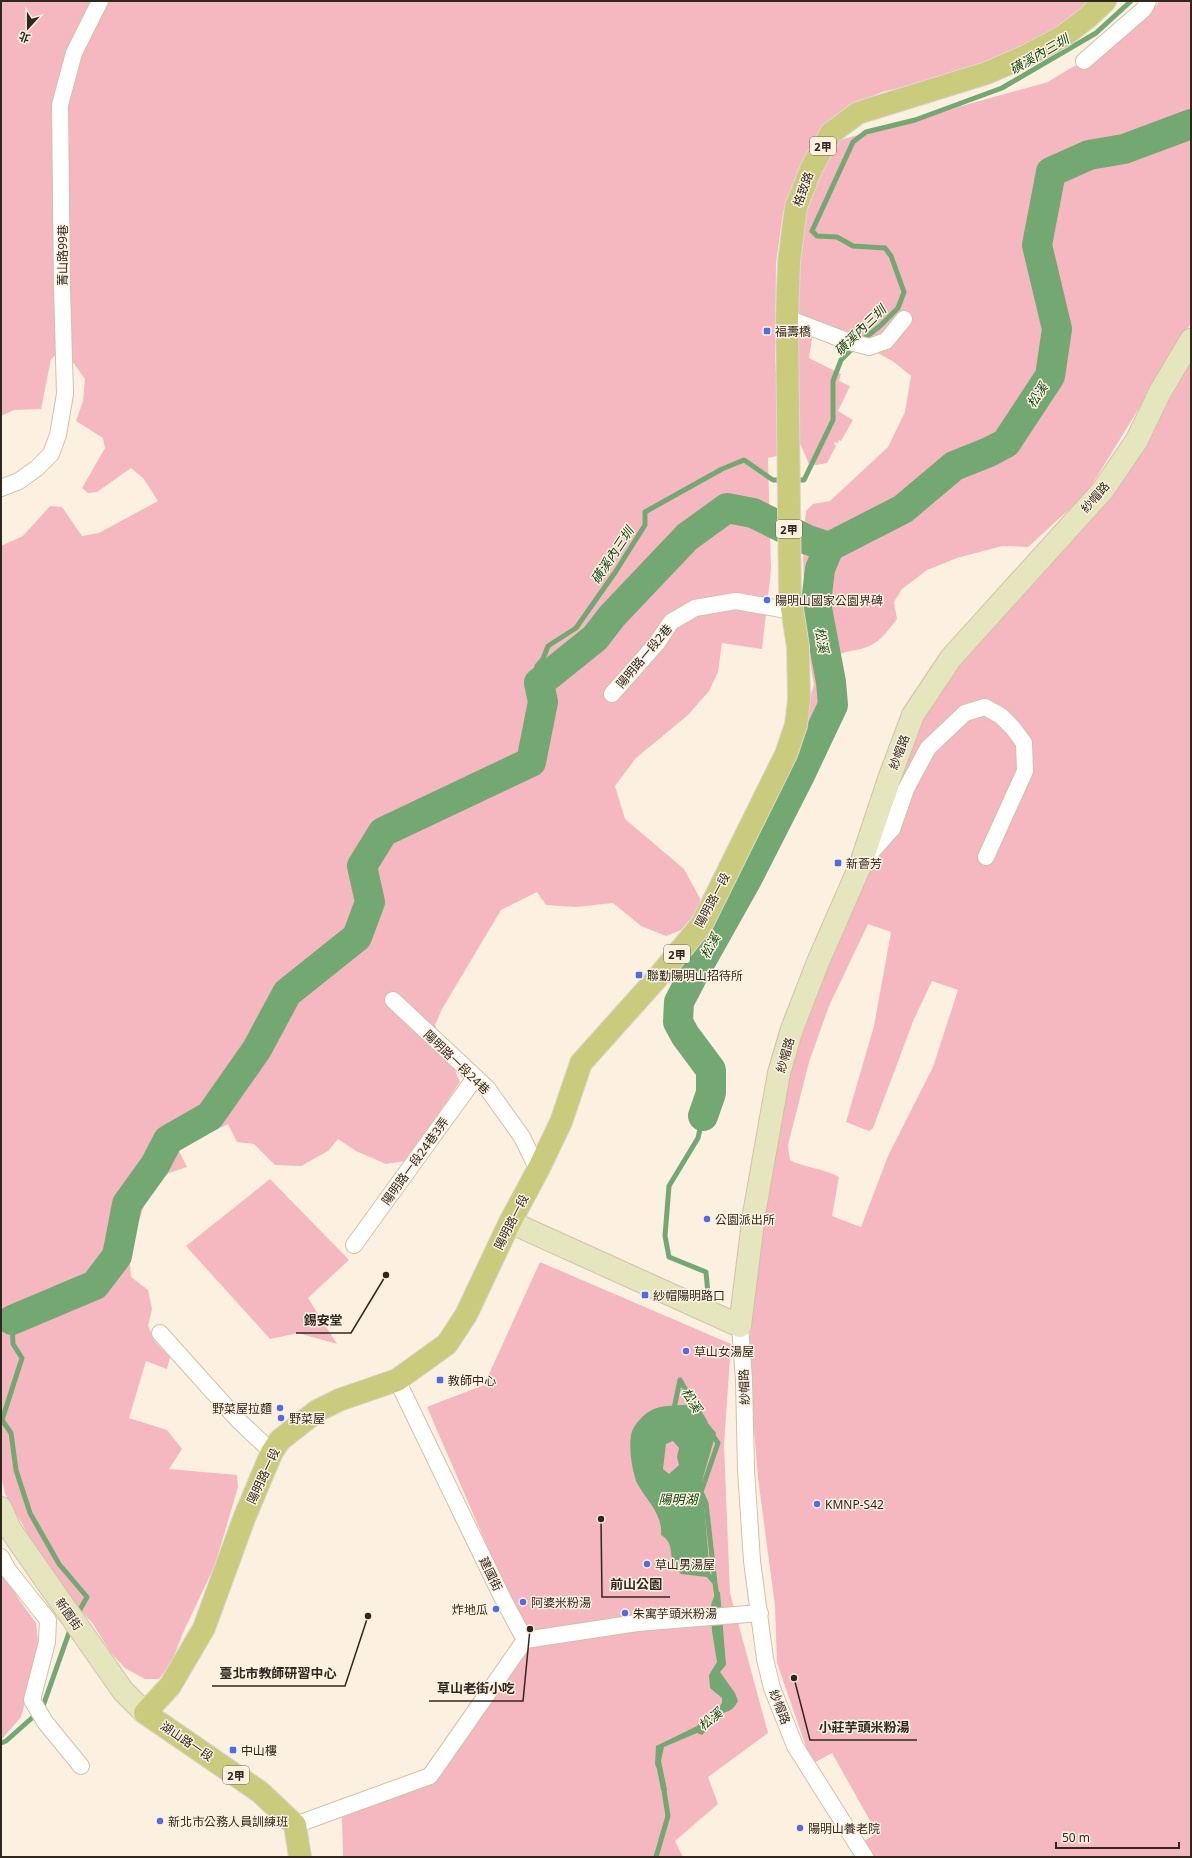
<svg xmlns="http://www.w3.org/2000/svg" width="1192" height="1858" viewBox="0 0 1192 1858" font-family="'Noto Sans','Noto Sans TC',sans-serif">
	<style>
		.green { fill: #f5b8c0; fill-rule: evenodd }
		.water { fill: #74a872; fill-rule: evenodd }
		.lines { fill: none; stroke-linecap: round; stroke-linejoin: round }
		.stream { stroke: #74a872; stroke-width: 5 }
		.river { stroke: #74a872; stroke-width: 30 }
		.street-casing { stroke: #d2c0a6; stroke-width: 18 }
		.secondary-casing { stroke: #d2c0a6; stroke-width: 24 }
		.primary-casing { stroke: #dad8d6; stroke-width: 24 }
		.street { stroke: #fff; stroke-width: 16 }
		.secondary { stroke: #e5e5be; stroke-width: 22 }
		.primary { stroke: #cbcb7d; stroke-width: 22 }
		.poi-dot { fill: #506ce1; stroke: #fcf1e1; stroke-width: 1.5 }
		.labels { text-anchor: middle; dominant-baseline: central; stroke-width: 3; stroke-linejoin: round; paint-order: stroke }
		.shield { fill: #fcf1e1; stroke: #6c6458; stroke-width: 1 }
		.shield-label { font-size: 11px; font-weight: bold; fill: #2f281e }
		.street-label { font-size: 12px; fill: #2f281e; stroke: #fcf1e1 }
		.poi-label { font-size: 12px; fill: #2f281e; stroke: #fcf1e1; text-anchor: start }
		.water-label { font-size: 13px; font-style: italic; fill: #104712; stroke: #fcf1e1 }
		.leader { fill: none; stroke: #2f281e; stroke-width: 1.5 }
		.callout-dot { fill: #2f281e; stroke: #fcf1e1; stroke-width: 1.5 }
		.callout-label { font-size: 13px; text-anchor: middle; font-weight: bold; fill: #2f281e; stroke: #fcf1e1; stroke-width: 3; stroke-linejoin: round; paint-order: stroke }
	</style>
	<rect width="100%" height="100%" fill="#fcf1e1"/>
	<path class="green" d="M1 1H1094L1064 25 1000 58 940 79 882 92 846 107 831 121 811 145 800 167 783 212 776 263 775 357 781 455 768 458 771 570 762 649 722 643 718 672 709 691 688 715 636 758 615 786 625 819 684 869 703 904 681 930 666 936 641 926 613 903 576 907 546 905 537 892 501 910 442 1009 435 1025 460 1082 406 1161 386 1164 356 1151 338 1139 328 1151 301 1166 275 1165 254 1144 237 1142 228 1124 178 1149 187 1167 163 1175 148 1193 129 1252 131 1277 148 1290 152 1309 148 1326 156 1343 170 1357 167 1369 146 1361 129 1418 167 1430 182 1449 169 1469 237 1475 238 1487 215 1565 182 1635 172 1662 159 1679H145L125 1668 111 1653 93 1624 55 1581 5 1494 1 1475V546L23 536 50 506 62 507 82 536 99 533 158 501 143 478 131 468 97 492 88 493 82 488 105 448 103 438 76 421 83 401 85 379 70 358 57 354 51 359 41 409 14 410 1 416Z
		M1159 1H1191V323L1087 493 1028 547 1002 546 957 558 927 570 902 589 894 602 897 619C887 632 878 645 861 649 852 651 845 651 837 656L840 688 804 728 805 712 814 685 811 668 804 598 803 547 806 511 813 504 830 501 888 447 905 412 911 376 894 362 876 352 813 332 809 358 841 374 839 381 850 386 838 411 853 420 841 441 839 440 838 443 835 442 834 444 836 446 827 463 816 465 809 464 798 439 799 409 794 332 804 196 833 142 1048 82 1069 69 1104 52 1157 5Z
		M1191 361V1857H870L861 1843 877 1833 832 1753 812 1764 777 1663 775 1606 758 1478 748 1356 754 1293 784 1072 907 744 957 662 1126 475ZM868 924 891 932 874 1026 846 1122 869 1131 873 1128 914 1019 932 981 958 990 933 1067 888 1156 861 1227 832 1216 839 1177C823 1168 805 1168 790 1160L788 1145 809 1062 829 1006Z
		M270 1179 349 1260 308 1298 337 1344 298 1333 270 1339 186 1246Z
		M540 1262 731 1344 724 1445 730 1593 768 1733 708 1777 718 1804 675 1841 683 1857H343L342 1818 444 1769 529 1643 427 1407 484 1385Z
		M1 1569 20 1601 36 1623 39 1650 21 1717 1 1740Z"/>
	<path class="water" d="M692 1404 716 1433 702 1481 710 1574 707 1577 681 1574C678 1571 674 1567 673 1564 670 1552 673 1542 661 1535 663 1514 646 1500 637 1483 632 1472 627 1440 633 1429 636 1423 644 1414 650 1411 661 1404 679 1406 692 1404ZM673 1441 679 1448 677 1457 679 1465 669 1474 663 1469 666 1444Z
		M716 1591 720 1592 726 1665 720 1672 735 1693 738 1701C730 1716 724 1709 716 1718 711 1724 708 1730 702 1735L697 1733 664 1747 661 1761 667 1790H661L657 1769 655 1764 656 1746 697 1726 704 1717 716 1712 722 1703V1698L710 1688 709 1675 717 1662 712 1631 711 1605Z"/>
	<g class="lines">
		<path class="stream" d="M861 341 880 326 898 308 904 292 891 256 885 248 853 246 837 237 817 236 812 231 853 142 866 132 915 120 1002 88 1096 33 1131 1
			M793 480H804L833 420V381L841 360 855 346
			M539 683 535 676 537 666 543 659 548 646 576 628 616 571 645 525V512L722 469 744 460 773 480H783
			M703 1116 698 1138 669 1186 665 1236 669 1257 706 1272 708 1294
			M1 1315 12 1320 13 1344 22 1358 2 1420 11 1433 16 1470 30 1513 59 1564 87 1597 77 1615
			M680 1380 705 1422
			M673 1413 680 1380
			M711 1433 718 1443 701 1492 706 1503 715 1583
			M705 1571 715 1583 717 1597
			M1 1743 6 1741 42 1709 71 1627
			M656 1857 668 1816 663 1784"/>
		<path class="river" d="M703 1116 711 1093V1070L685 1035 678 1022 679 1002 691 979 746 881 799 777 833 705 831 682 816 603 820 569 829 547 903 509 954 466 989 452 1006 443 1050 376 1057 329 1037 245 1051 172 1089 155 1124 149 1191 124
			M12 1320 95 1285 117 1256 127 1204 155 1165 168 1140 210 1116 257 1049 287 993 357 937 370 902 362 866 383 832 531 762 543 702 539 683 595 638 612 616 687 537 727 508 753 513 808 540 829 547"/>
		<defs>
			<path id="street" d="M1084 61 1144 9 1148 1
				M787 318 847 341 869 347 886 341 904 319
				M1 488 19 481 37 468 51 454 58 435 65 394 62 287 60 105 74 53 100 1
				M612 694 657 643 671 622 695 608 736 601 792 611
				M866 858 892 829 906 789 928 748 965 713 985 707 1001 716 1013 728 1024 743 1025 771 986 857
				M393 1000 487 1088 522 1137 538 1170
				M354 1245 475 1078
				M740 1326 744 1380 746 1470 752 1561 765 1659 772 1688 795 1746 865 1857
				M160 1333 239 1421 272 1452
				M397 1380 503 1599 525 1640
				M1 1557 8 1570 48 1620 47 1642 32 1700 45 1722 81 1766
				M525 1640 637 1623 760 1613
				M295 1825 430 1776 525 1640"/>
			<path id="secondary" d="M510 1222 740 1326 754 1214 779 1073 792 1029 818 962 860 866 889 779 913 715 951 658 1103 490 1137 440 1160 392 1191 340
				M1 1508 10 1529 123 1691 145 1713"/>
			<path id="primary" d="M300 1857 295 1825 260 1792 145 1713 170 1686 204 1628 245 1516 272 1452 280 1440 317 1411 339 1400 397 1380 447 1344 466 1315 510 1222 538 1170 561 1122 581 1063 659 976 702 924 786 754 796 725 799 699 798 647 790 596 787 318 789 262 796 207 812 167 831 133 858 113 987 73 1026 56 1062 37 1087 18 1105 1"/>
		</defs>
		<use href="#street" class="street-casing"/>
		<use href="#secondary" class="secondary-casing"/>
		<use href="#primary" class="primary-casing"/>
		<use href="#street" class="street"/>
		<use href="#secondary" class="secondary"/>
		<use href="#primary" class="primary"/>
	</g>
	<g class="poi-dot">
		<rect x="763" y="327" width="8" height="8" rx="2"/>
		<circle cx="767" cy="600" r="4"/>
		<rect x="834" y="859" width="8" height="8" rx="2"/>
		<rect x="635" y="971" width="8" height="8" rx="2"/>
		<circle cx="707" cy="1219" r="4"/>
		<rect x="641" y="1291" width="8" height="8" rx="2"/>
		<circle cx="686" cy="1351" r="4"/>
		<rect x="436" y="1376" width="8" height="8" rx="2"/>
		<circle cx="280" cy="1408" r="4"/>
		<circle cx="281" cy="1418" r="4"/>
		<circle cx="817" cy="1504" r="4"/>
		<circle cx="647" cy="1564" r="4"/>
		<circle cx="523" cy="1602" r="4"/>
		<circle cx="496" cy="1609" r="4"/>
		<circle cx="625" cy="1613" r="4"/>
		<rect x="229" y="1746" width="8" height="8" rx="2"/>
		<circle cx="160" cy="1821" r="4"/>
		<circle cx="800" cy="1828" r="4"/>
	</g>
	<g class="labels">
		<g class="shield">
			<rect x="810" y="137" width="26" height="18" rx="3"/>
			<rect x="776" y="520" width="26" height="18" rx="3"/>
			<rect x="664" y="945" width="26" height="18" rx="3"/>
			<rect x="223" y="1766" width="26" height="18" rx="3"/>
		</g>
		<g class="shield-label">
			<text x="823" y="146">2甲</text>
			<text x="789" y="529">2甲</text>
			<text x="677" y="954">2甲</text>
			<text x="236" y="1775">2甲</text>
		</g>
		<g class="street-label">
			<text transform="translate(803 189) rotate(-70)">格致路</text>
			<text transform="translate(62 255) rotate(-90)">菁山路99巷</text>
			<text transform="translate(1095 497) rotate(-49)">紗帽路</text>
			<text transform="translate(644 656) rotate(-50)">陽明路一段2巷</text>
			<text transform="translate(899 752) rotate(-69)">紗帽路</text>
			<text transform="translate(712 900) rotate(-62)">陽明路一段</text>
			<text transform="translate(785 1055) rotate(-74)">紗帽路</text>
			<text transform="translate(457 1062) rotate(44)">陽明路一段24巷</text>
			<text transform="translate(415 1161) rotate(-54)">陽明路一段24巷3弄</text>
			<text transform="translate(511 1222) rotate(-63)">陽明路一段</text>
			<text transform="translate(744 1387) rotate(-92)">紗帽路</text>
			<text transform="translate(263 1476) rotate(-65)">陽明路一段</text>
			<text transform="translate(491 1574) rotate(64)">建國街</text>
			<text transform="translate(69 1614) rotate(55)">新園街</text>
			<text transform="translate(780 1707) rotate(69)">紗帽路</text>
			<text transform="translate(187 1741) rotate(34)">湖山路一段</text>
		</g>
		<g class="poi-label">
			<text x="775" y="331">福壽橋</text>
			<text x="775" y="600">陽明山國家公園界碑</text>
			<text x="846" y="863">新薈芳</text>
			<text x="647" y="975">聯勤陽明山招待所</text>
			<text x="715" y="1219">公園派出所</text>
			<text x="653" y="1295">紗帽陽明路口</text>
			<text x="694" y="1351">草山女湯屋</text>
			<text x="448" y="1380">教師中心</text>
			<text x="272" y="1408" text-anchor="end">野菜屋拉麵</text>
			<text x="289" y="1418">野菜屋</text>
			<text x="825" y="1504">KMNP-S42</text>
			<text x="655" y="1564">草山男湯屋</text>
			<text x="531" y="1602">阿婆米粉湯</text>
			<text x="488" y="1609" text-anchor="end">炸地瓜</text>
			<text x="633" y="1613">朱寓芋頭米粉湯</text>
			<text x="241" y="1750">中山樓</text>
			<text x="168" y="1821">新北市公務人員訓練班</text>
			<text x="808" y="1828">陽明山養老院</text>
		</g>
		<g class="water-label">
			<text transform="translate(1039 54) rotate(-30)">磺溪內三圳</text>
			<text transform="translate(860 330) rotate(-44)">磺溪內三圳</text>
			<text transform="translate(1037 395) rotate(-57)">松溪</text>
			<text transform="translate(612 555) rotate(-56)">磺溪內三圳</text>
			<text transform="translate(822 640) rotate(80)">松溪</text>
			<text transform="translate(710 946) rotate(-61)">松溪</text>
			<text transform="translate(692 1400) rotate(59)">松溪</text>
			<text x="678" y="1499">陽明湖</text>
			<text transform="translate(710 1719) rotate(-39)">松溪</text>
		</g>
	</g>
	<path class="leader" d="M386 1275L351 1333H296M601 1519L602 1597H670M368 1616L345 1686H212M530 1629L523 1701H429M794 1678L810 1740H917"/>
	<g class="callout-dot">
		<circle cx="386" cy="1275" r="4"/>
		<circle cx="601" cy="1519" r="4"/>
		<circle cx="368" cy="1616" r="4"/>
		<circle cx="530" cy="1629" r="4"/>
		<circle cx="794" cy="1678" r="4"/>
	</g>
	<g class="callout-label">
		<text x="323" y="1325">錫安堂</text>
		<text x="636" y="1589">前山公園</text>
		<text x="278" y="1678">臺北市教師研習中心</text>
		<text x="476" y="1693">草山老街小吃</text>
		<text x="864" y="1732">小莊芋頭米粉湯</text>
	</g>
	<rect width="1192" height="1858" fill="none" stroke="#2f281e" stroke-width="4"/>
	<g transform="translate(28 28) rotate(201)" stroke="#fcf1e1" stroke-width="3" paint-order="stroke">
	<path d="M0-3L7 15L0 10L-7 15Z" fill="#2f281e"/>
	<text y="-6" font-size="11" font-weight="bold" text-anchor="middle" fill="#2f281e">北</text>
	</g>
	<path d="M1056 1842v6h123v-6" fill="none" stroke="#2f281e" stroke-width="2"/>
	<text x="1062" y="1842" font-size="12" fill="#2f281e" stroke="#fcf1e1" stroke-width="3" paint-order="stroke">50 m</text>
</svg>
